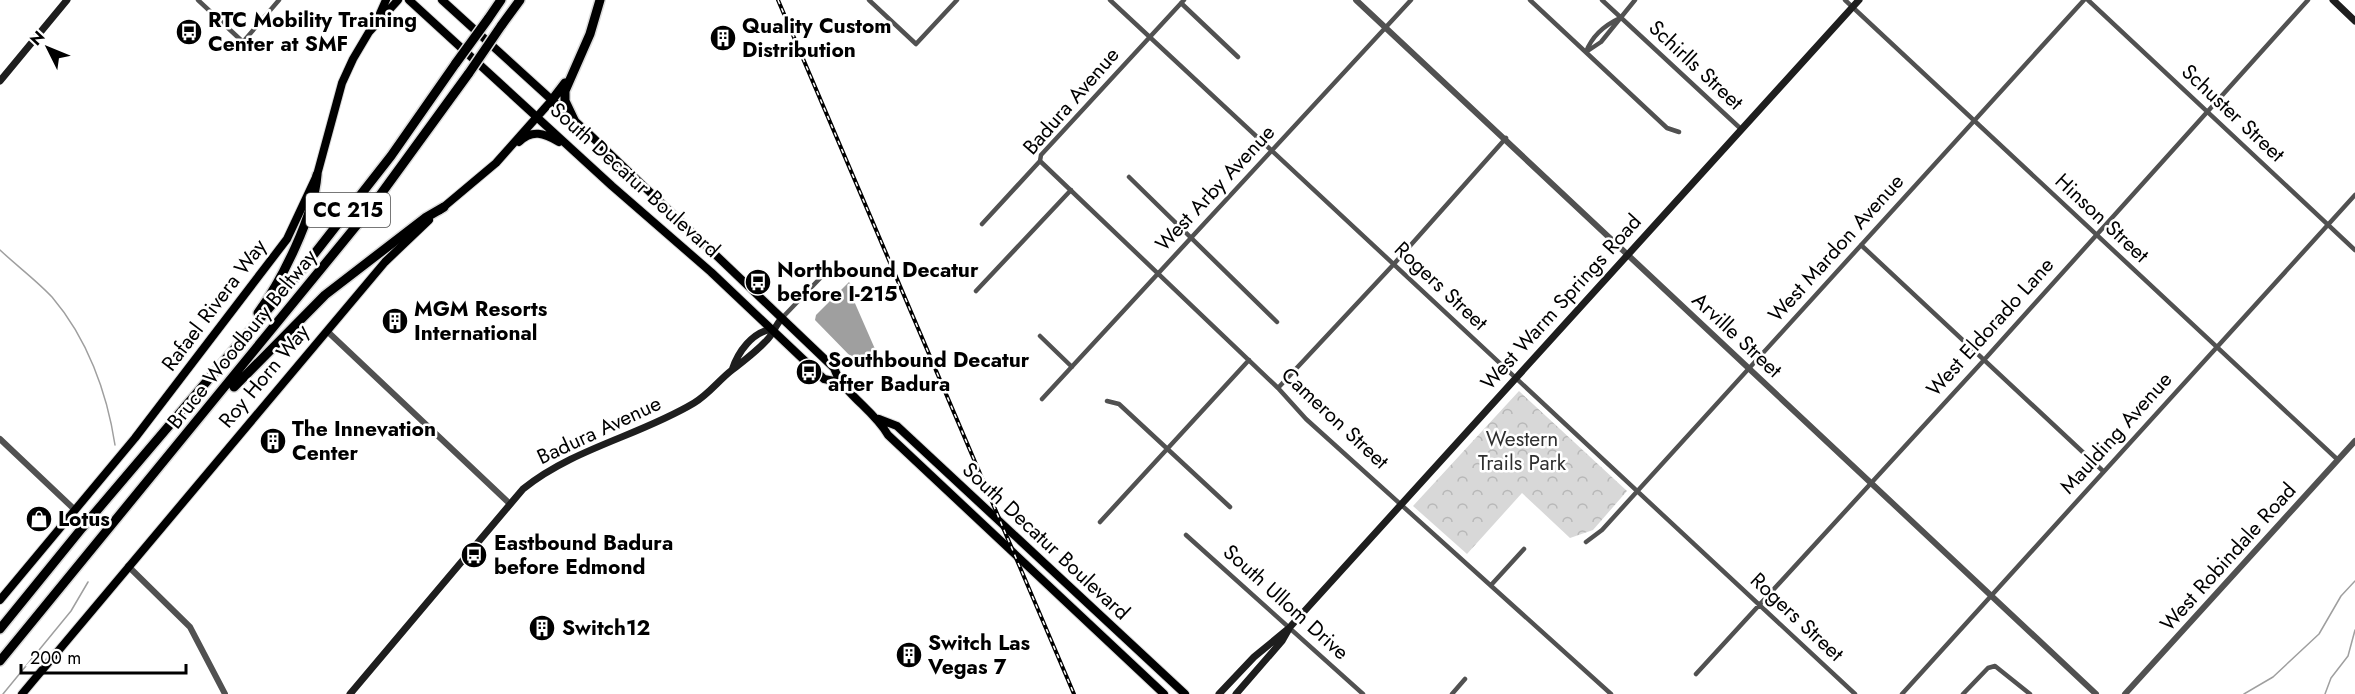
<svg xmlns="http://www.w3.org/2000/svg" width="2355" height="694" viewBox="0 0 2355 694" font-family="Jost,sans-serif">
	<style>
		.park { fill: url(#park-crowns) }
		.water { fill: #9f9f9f }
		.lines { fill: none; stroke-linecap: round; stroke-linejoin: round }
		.stream { stroke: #9f9f9f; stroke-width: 1.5 }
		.primary-casing { stroke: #dbdbdb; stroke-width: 10 }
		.motorway-casing { stroke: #dbdbdb; stroke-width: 12 }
		.minor { stroke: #515151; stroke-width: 4.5 }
		.tertiary { stroke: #515151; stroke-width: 6 }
		.secondary { stroke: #1e1e1e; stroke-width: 7 }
		.primary { stroke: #000; stroke-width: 8 }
		.motorway { stroke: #000; stroke-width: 9 }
		.rail-casing { stroke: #000; stroke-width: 4 }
		.rail { stroke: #fff; stroke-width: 1.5; stroke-dasharray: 4.5; stroke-linecap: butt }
		.motorway-bridge-casing { stroke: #dbdbdb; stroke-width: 12; stroke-linecap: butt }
		.motorway-bridge { stroke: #000; stroke-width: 9 }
		.labels { text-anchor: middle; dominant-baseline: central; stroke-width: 5; stroke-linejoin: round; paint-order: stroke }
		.shield { fill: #fff; stroke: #4c4c4c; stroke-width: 1.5 }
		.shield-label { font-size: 20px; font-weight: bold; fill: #000 }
		.poi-label { font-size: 21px; font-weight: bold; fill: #000; stroke: #fff; text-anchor: start }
		.street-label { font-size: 21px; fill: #000; stroke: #fff }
		.park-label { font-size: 21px; fill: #2f2f2f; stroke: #fff }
	</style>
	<defs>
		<pattern id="park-crowns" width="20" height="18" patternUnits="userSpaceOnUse" patternTransform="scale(1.5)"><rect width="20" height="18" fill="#d8d8d8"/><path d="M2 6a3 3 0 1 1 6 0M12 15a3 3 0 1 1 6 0" fill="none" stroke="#b8b8b8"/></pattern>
	</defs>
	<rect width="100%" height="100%" fill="#fff"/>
	<path class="park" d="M1519 391 1627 491 1593 530 1570 538 1522 493 1467 554 1413 506Z"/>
	<path class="water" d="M849 282 854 289V301L875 349 876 358 867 365 856 362 815 320 816 315Z"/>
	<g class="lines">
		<path class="stream" d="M0 250C17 266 36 280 52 297 87 338 107 392 115 445
			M3 694 71 611 88 582
			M2244 694 2273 677 2319 634 2341 596 2355 581
			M2325 694 2331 678 2348 656 2355 630"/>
		<defs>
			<path id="primary" d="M409 0 612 186 711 272 824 379 839 382
				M442 0 587 132 834 368C844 395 873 409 888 435L1164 694
				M378 18 386 0
				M519 142C532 129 544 133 559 142
				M440 210 496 163 552 100
				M879 419 897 426 1185 694
				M0 600 135 438 287 239 317 175 342 83 353 59 369 32 398 0
				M22 694 385 262 429 220"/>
			<path id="motorway" d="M488 19 501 0
				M501 26 520 0
				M552 100 565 83
				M574 120 565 101V91L590 34 600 0
				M258 313C282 280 314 216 317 175
				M234 387 325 295 425 218 444 207
				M0 629 82 528 304 267 391 156 456 63
				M0 661 370 209 469 73"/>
		</defs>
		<use href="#primary" class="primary-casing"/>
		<use href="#motorway" class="motorway-casing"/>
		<path class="minor" d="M198 0 243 42 279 0
			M869 0 916 44 957 0
			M1110 0 1855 694
			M1530 0 1667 128 1679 132
			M1602 0 1741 129
			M1845 0 2338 460
			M2088 0 2355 250
			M1181 3 1238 57
			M1586 52 1601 42 1635 0
			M1586 52C1592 36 1605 25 1620 18
			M1040 161 1278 388 1306 419 1611 694
			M1129 177 1277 322
			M982 224 1040 161 1041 155 1184 0
			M1861 245 2103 471
			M976 291 1071 190
			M782 318 826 272
			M1040 336 1072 367
			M1278 388 1393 265 1506 138
			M1042 399 1411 0
			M1107 401 1119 404 1230 507
			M1100 522 1249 360
			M1186 535 1363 694
			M1586 542 1602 530 2084 0
			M1492 584 1524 549
			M1696 674 1984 360 2308 0
			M1452 694 1465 679
			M1902 694 2355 195
			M1963 694 1988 668 1995 666 2030 694"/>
		<path class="tertiary" d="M1356 0 2096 694
			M327 331 509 503
			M0 439 75 510
			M128 566 190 627 225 694
			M2125 694 2355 441"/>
		<path class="secondary" d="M2333 0 2355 21
			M0 81 67 0
			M732 370C738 352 752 332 772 329
			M350 694 523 489C574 448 639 436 694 403 709 394 719 380 732 370 745 360 756 352 767 340 773 334 775 326 782 318
			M1219 694 1254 657 1288 629
			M1236 694 1282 641 1290 627 1859 0"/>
		<use href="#primary" class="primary"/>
		<use href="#motorway" class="motorway"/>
		<defs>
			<path id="rail" d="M778 0 1074 694"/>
		</defs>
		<use href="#rail" class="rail-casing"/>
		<use href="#rail" class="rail"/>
		<defs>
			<path id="motorway-bridge" d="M456 63 488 19
				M469 73 501 26"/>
		</defs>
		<use href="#motorway-bridge" class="motorway-bridge-casing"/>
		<use href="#motorway-bridge" class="motorway-bridge"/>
	</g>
	<defs>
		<symbol id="bus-disc" viewBox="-11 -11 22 22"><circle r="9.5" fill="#000" stroke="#fff"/><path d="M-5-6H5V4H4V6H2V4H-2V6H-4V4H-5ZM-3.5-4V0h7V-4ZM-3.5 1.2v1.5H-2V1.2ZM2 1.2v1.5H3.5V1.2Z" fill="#fff"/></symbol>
		<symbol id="building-disc" viewBox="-11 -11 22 22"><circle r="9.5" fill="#000" stroke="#fff"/><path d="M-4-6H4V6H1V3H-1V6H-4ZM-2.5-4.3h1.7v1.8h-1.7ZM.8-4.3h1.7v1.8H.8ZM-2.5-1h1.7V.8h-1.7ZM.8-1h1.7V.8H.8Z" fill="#fff"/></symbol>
		<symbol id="shop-disc" viewBox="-11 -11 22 22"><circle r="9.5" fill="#000" stroke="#fff"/><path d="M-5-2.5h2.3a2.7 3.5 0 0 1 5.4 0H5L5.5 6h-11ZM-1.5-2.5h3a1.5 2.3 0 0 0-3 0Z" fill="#fff"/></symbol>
	</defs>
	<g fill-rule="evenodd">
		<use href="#bus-disc" x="174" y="17" width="30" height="30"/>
		<use href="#building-disc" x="708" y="23" width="30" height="30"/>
		<use href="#bus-disc" x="743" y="267" width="30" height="30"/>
		<use href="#building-disc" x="380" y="306" width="30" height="30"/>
		<use href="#bus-disc" x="794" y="357" width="30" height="30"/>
		<use href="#building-disc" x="258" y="426" width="30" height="30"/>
		<use href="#shop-disc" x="24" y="504" width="30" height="30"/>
		<use href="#bus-disc" x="459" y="540" width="30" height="30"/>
		<use href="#building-disc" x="527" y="613" width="30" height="30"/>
		<use href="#building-disc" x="894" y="640" width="30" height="30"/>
	</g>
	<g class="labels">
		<rect class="shield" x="306" y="193" width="84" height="34" rx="4.5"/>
		<g class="shield-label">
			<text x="348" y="210">CC 215</text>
		</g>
		<g class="poi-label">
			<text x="208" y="20">RTC Mobility Training<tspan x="208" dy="24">Center at SMF</tspan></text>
			<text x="742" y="26">Quality Custom<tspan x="742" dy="24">Distribution</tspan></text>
			<text x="777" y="270">Northbound Decatur<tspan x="777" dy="24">before I-215</tspan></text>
			<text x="414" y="309">MGM Resorts<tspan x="414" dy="24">International</tspan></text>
			<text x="828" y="360">Southbound Decatur<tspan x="828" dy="24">after Badura</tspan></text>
			<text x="292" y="429">The Innevation<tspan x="292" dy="24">Center</tspan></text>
			<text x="58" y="519">Lotus</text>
			<text x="494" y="543">Eastbound Badura<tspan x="494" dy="24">before Edmond</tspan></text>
			<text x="562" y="628">Switch12</text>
			<text x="928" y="643">Switch Las<tspan x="928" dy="24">Vegas 7</tspan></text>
		</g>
		<g class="street-label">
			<text transform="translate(1696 65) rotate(43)">Schirlls Street</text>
			<text transform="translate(1071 101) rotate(-49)">Badura Avenue</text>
			<text transform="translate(2233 113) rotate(43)">Schuster Street</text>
			<text transform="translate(635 180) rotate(42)">South Decatur Boulevard</text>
			<text transform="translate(1215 188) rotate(-47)">West Arby Avenue</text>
			<text transform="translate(2102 218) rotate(43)">Hinson Street</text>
			<text transform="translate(1836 248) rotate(-48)">West Mardon Avenue</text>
			<text transform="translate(1441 286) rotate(43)">Rogers Street</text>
			<text transform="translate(1561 302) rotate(-48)">West Warm Springs Road</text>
			<text transform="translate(214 305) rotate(-53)">Rafael Rivera Way</text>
			<text transform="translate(1990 327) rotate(-48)">West Eldorado Lane</text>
			<text transform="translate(1737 335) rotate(43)">Arville Street</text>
			<text transform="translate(242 339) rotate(-51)">Bruce Woodbury Beltway</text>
			<text transform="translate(264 376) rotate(-50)">Roy Horn Way</text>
			<text transform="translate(1335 418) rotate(43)">Cameron Street</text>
			<text transform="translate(599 430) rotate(-25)">Badura Avenue</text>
			<text transform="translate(2116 433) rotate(-48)">Maulding Avenue</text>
			<text transform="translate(1046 541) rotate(43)">South Decatur Boulevard</text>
			<text transform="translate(2228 557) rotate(-48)">West Robindale Road</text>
			<text transform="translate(1286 602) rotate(42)">South Ullom Drive</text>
			<text transform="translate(1797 617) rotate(43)">Rogers Street</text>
		</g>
		<g class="park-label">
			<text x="1522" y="439">Western<tspan x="1522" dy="24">Trails Park</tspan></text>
		</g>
	</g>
	<g transform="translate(48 48) rotate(313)" stroke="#ffffff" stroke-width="4.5" paint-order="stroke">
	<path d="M0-4.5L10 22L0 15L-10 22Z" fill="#000000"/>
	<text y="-9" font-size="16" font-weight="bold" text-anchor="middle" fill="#000000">N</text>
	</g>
	<path d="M21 664v9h165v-9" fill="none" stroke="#000000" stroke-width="3"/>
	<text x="30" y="664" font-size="18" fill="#000000" stroke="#ffffff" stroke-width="4.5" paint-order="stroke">200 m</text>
</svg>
